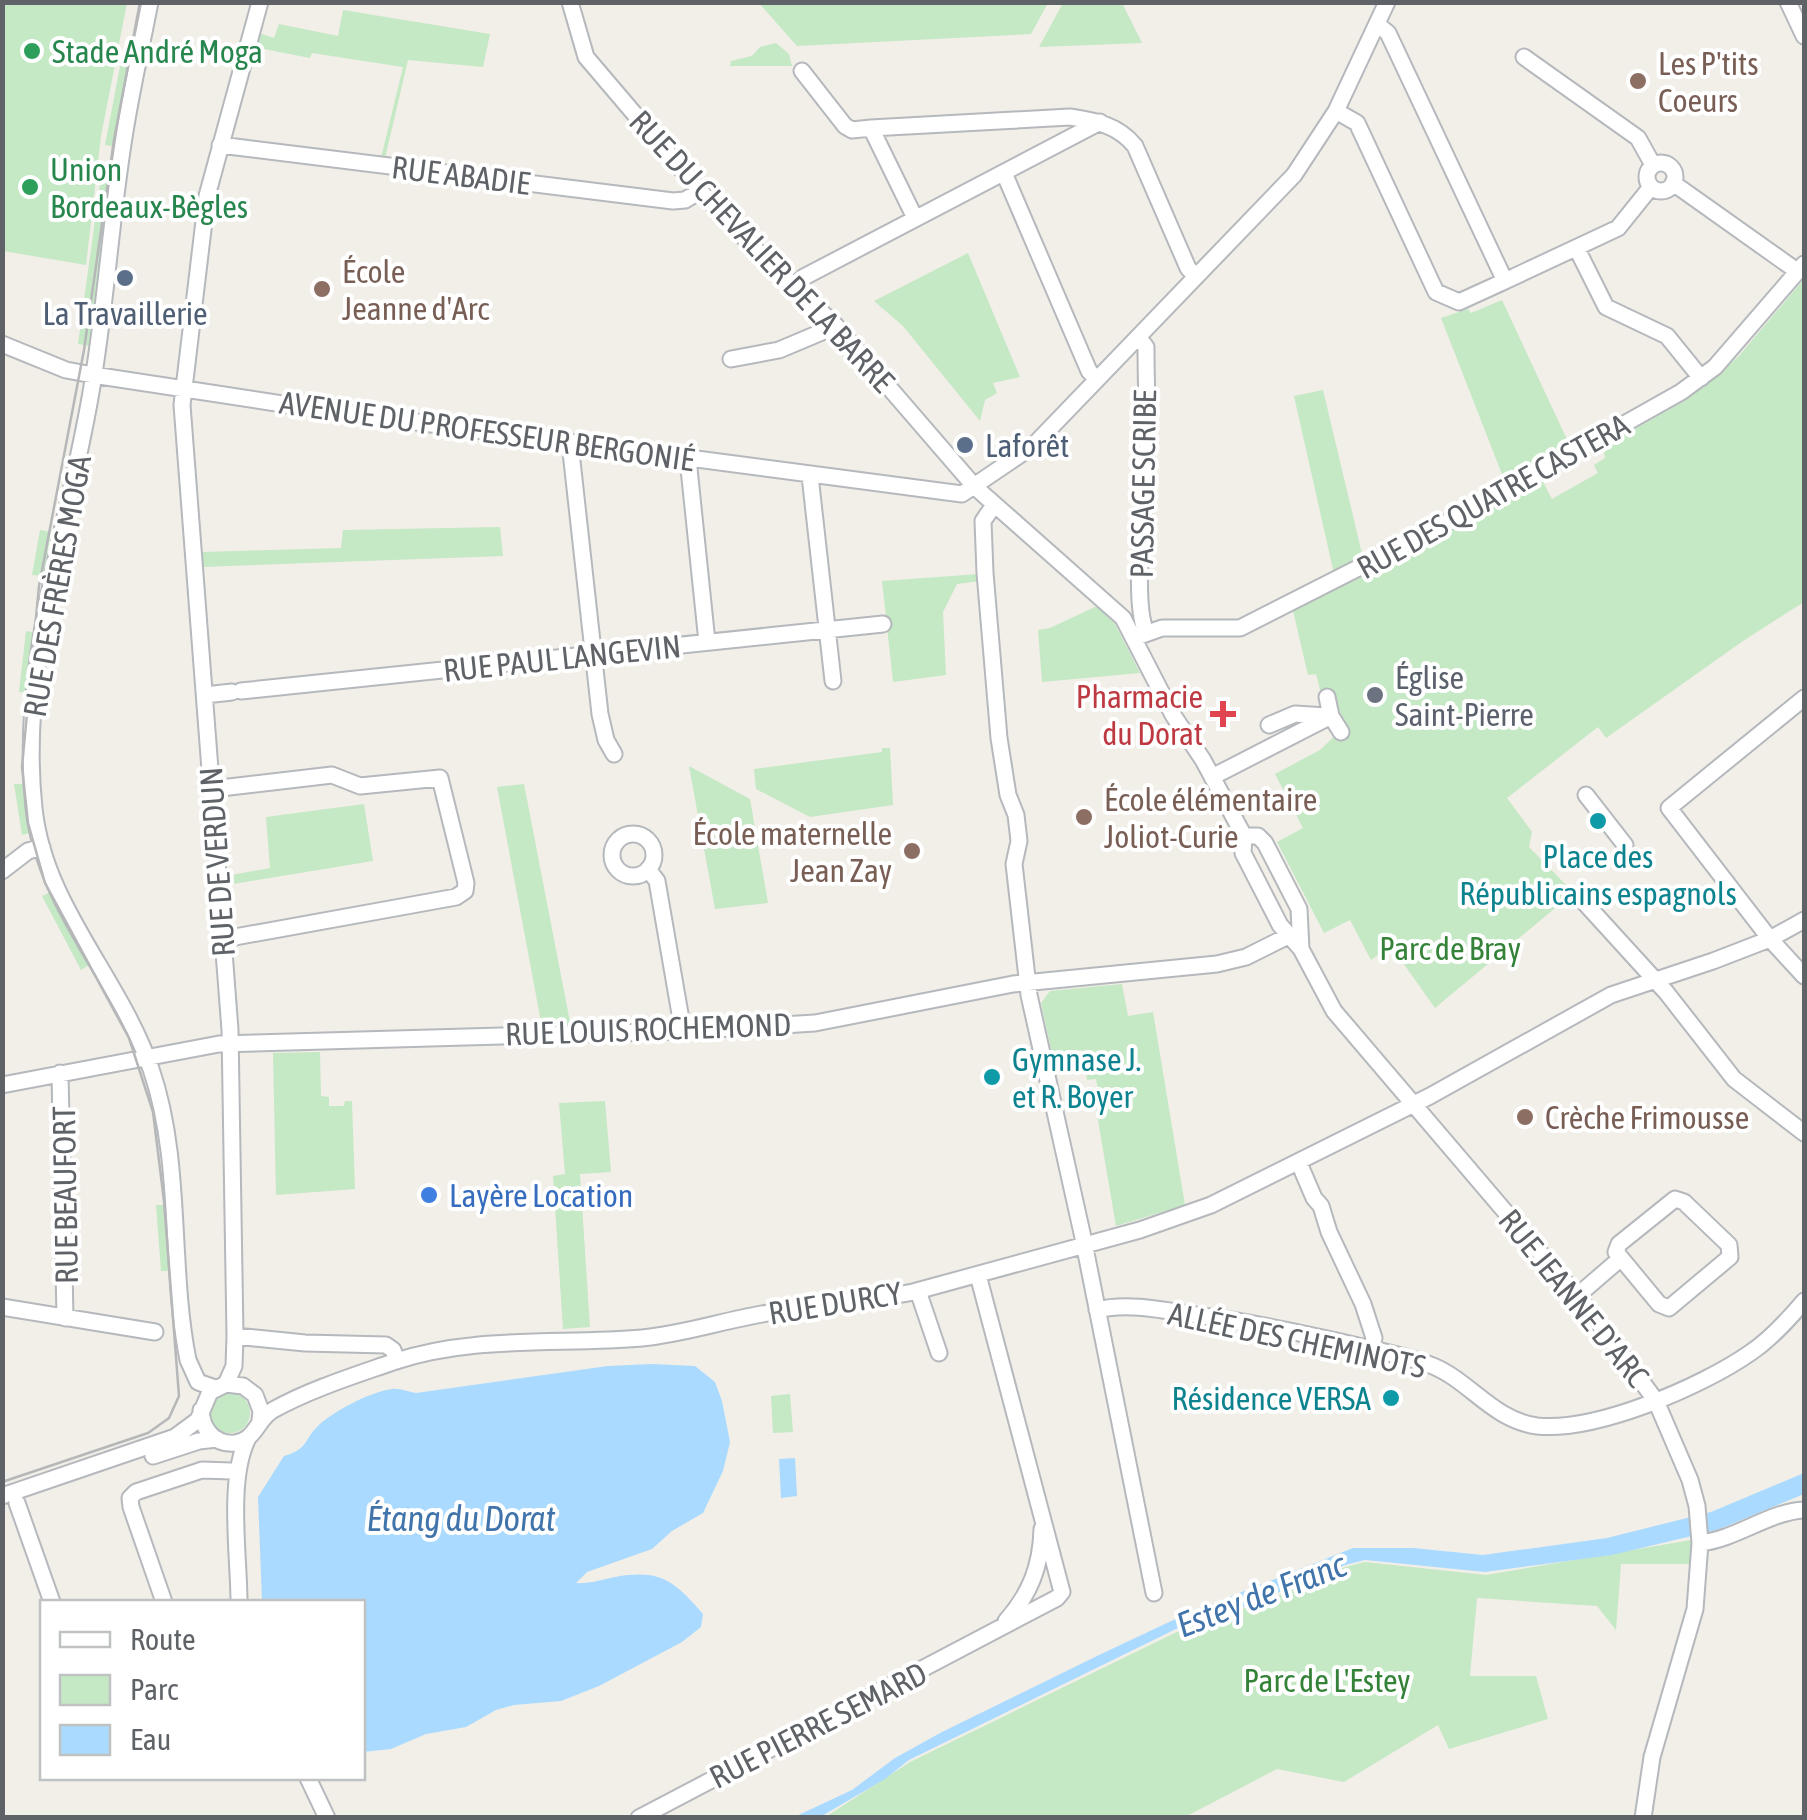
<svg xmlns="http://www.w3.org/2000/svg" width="1807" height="1820" viewBox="0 0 1807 1820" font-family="'Asap Condensed',sans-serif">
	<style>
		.green { fill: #c5e8c5 }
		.water { fill: #aadaff }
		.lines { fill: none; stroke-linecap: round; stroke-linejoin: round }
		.minor-casing { stroke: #b5b8bc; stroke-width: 19 }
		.minor { stroke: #fff; stroke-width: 15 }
		.tram { stroke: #b6b7b8; stroke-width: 2.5 }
		.leisure-dot { fill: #2e9e5b; stroke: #fff; stroke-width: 4 }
		.education-dot { fill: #8d6e63; stroke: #fff; stroke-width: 4 }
		.service-dot { fill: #5c6f8a; stroke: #fff; stroke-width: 4 }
		.worship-dot { fill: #6b7280; stroke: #fff; stroke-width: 4 }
		.health-dot { fill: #e0444e; stroke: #fff; stroke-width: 4 }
		.culture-dot { fill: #0f9aa8; stroke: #fff; stroke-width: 4 }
		.shop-dot { fill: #3f7fe0; stroke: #fff; stroke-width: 4 }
		.labels { text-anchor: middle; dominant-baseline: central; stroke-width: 8; stroke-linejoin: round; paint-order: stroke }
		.leisure-label { font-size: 32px; fill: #27864d; stroke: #fff; text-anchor: start }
		.education-label { font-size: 32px; fill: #785e54; stroke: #fff; text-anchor: start }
		.street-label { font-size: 32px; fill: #5f6368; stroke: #fff }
		.service-label { font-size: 32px; fill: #4e5e75; stroke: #fff }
		.worship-label { font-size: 32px; fill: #5b616d; stroke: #fff; text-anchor: start }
		.health-label { font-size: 32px; fill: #be3a42; stroke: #fff; text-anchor: end }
		.culture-label { font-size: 32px; fill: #0d838f; stroke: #fff }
		.park-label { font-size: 32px; fill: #348238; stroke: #fff }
		.shop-label { font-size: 32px; fill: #366cbe; stroke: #fff; text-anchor: start }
		.water-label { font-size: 35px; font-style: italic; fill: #4174aa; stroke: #fff }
	</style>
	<rect width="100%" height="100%" fill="#f1efe8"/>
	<path class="green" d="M2 3H127L101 136 86 265 3 251Z
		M759 3H1048L1031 34 797 46Z
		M1063 3H1122L1142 43 1039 47Z
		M343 10 490 34 483 67 408 60 385 158H381L403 67 312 53 310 58 254 47 258 33 274 38 279 24 338 36Z
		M776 43 789 54 792 66H730L731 61 752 56 760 47Z
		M122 56 133 59 117 147 105 145Z
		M103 162 115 164 89 346 78 344Z
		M968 253 1020 377 993 383 997 393 985 400 980 421 903 326 874 301Z
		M1804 279V602L1743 641 1606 738 1598 727 1507 798 1532 832 1529 847 1566 885 1560 904 1435 1008 1391 946 1371 960 1350 920 1324 933 1277 842 1303 828 1275 774 1320 750 1346 725 1333 697H1322L1316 674 1308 675 1293 611 1542 480 1552 499 1598 473 1594 465 1605 458 1603 447 1686 400 1738 357Z
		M1502 300 1570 446 1505 482 1441 318 1468 309 1471 313Z
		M1323 390 1363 558 1334 574 1294 396Z
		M500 527 503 556 202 567 201 552 341 548 343 530Z
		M40 530 51 532 44 576 32 575Z
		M979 574 980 581 957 584 943 612 946 675 893 682 882 581Z
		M1097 606 1115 624 1140 673 1042 682 1038 630 1050 628Z
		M26 631 37 633 30 693 19 692Z
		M882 748H890L893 805 810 817 756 789 754 769 882 752Z
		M689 766 750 799 768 903 715 909Z
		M14 784H26L33 832 22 835Z
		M524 784 569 1017 571 1026 542 1027 497 787Z
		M364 804 373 861 227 885 226 876 270 868 266 817Z
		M53 891 91 964 81 970 42 896Z
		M1122 984 1128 1016 1153 1012 1185 1205 1116 1226 1095 1103 1100 1102 1096 1079 1087 1080 1082 1050 1052 1054 1041 1003 1050 991Z
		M320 1052 321 1096 329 1097V1106H344L345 1101H352L355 1189 276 1195 273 1053Z
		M605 1101 611 1172 580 1174 590 1327 563 1329 553 1176 565 1174 559 1103Z
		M156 1205H167L173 1271H161Z
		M210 1413a20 20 0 1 1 40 0a20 20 0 1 1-40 0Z
		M790 1394 793 1432 773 1433 771 1396Z
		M1691 1540 1690 1564H1621L1616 1630 1597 1606 1477 1598 1470 1676H1536L1548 1719 1449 1749 1438 1725 1344 1782 1277 1769 1185 1817 824 1818 910 1762 1181 1630 1271 1599 1345 1567 1365 1562 1486 1575Z"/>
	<path class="water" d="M652 1364 695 1366 715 1382 722 1401 730 1442 723 1471 703 1513 672 1531 652 1549 587 1572 576 1583C588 1584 602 1580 615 1577 661 1569 674 1581 703 1614L701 1627 682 1642 599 1686 561 1701 514 1705 496 1710 466 1727 426 1734 391 1749 363 1752 362 1602H262L258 1497 284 1456C309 1449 303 1440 319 1425 334 1411 370 1392 392 1389 399 1388 409 1392 416 1393L608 1366Z
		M795 1458 797 1496 781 1498 779 1459Z
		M1804 1473V1494L1717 1530 1612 1555 1485 1572 1365 1560 1345 1565 1217 1618 1180 1627 909 1760 885 1779 820 1817 792 1818 852 1790 895 1758 942 1732 1099 1655 1184 1615 1353 1548H1413L1483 1555 1607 1538 1711 1512Z"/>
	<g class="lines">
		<defs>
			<path id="minor" d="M150 2C141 49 130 96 123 144 110 228 105 314 90 398 66 533 19 670 34 808 44 906 120 978 151 1069 183 1162 169 1265 188 1360L198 1382 215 1388
				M570 2 586 57 700 191 758 252 836 326 975 487 1123 618 1173 715 1203 760 1244 836 1243 853 1280 925 1301 949 1334 1011 1589 1310 1656 1401 1690 1480 1697 1506 1700 1543 1695 1609 1652 1757 1643 1818
				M1788 2 1804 36
				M1377 24 1388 33 1505 281 1618 228 1651 187
				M1524 57 1638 138 1653 165
				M802 71 845 126 852 130 871 128
				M1336 111 1357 123 1436 292 1459 302 1505 281
				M220 145 673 201 685 200 700 191
				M1647 177a14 14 0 1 1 28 0a14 14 0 1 1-28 0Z
				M1004 173 1089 371 1097 380
				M1673 183 1797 271
				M915 218 871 128 1070 117C1096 121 1118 125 1135 146L1188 268 1196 277
				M1577 249 1606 307 1667 336 1701 378
				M794 286 804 277 1100 122
				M1139 338 1146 347C1146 393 1149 440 1145 486 1143 520 1133 603 1146 632
				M2 344 66 370 93 375 302 407 962 494 1033 446 1294 175 1336 111 1387 2
				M731 359 779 350 836 326
				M570 443 600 714 606 740 614 754
				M688 459 707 642
				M810 476 833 681
				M994 505 983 521 985 573 999 738 1008 795 1016 815 1019 841 1014 864 1029 995 1082 1233 1154 1593
				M1134 638 1162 628H1240L1433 530 1562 459 1681 392 1715 367 1804 264
				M241 691 883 624
				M205 695 232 692
				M1327 697 1331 716 1341 732
				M1804 698 1669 808 1770 939 1804 976
				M1269 725 1295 714 1327 716
				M1212 777 1331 716
				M212 789 332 775 360 786 440 778 466 883 465 891 456 897 224 939
				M1586 795 1625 845
				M612 855a21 21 0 1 1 42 0a21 21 0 1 1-42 0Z
				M1244 836H1258L1265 843 1299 909 1301 949
				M648 869 657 881 683 1031
				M2 871 28 851 42 847
				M1584 902 1666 992 1734 1079 1804 1133
				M60 1073 65 1318
				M2 1085 219 1044 683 1031 815 1023 1013 984 1217 964 1246 957 1288 936
				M1299 1163 1314 1198 1321 1206 1329 1232 1363 1304 1374 1338 1371 1349
				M1675 1199 1684 1202 1729 1245 1730 1257 1669 1308 1659 1304 1616 1252 1619 1244Z
				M918 1291 939 1353
				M1577 1296 1620 1259
				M2 1307 155 1332
				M1097 1310C1132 1301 1175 1313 1210 1317 1256 1323 1300 1333 1345 1343 1374 1350 1405 1355 1433 1366 1471 1382 1493 1420 1537 1426 1596 1432 1701 1387 1750 1353 1771 1339 1788 1320 1804 1301
				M235 1336 305 1343 386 1345 393 1350 397 1361
				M226 1384 234 1366 235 1336 230 1030 182 405 207 196 260 2
				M201 1410C202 1429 214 1445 235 1443 256 1440 257 1419 273 1410 311 1389 353 1376 393 1362 473 1335 560 1345 642 1338 683 1334 722 1321 762 1314 812 1305 863 1302 913 1292L1140 1230 1211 1205 1430 1096 1611 995 1713 961 1770 939 1804 920
				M153 1456 199 1441 217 1439
				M2 1496 175 1437 198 1420 210 1392 226 1384 243 1386 255 1395 261 1411 260 1420
				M17 1503 52 1602
				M1700 1543C1737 1539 1768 1512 1804 1510
				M164 1602 131 1507 130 1498 136 1492 202 1470 231 1471
				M239 1602C239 1556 227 1479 248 1438
				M1006 1621C1030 1594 1041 1566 1042 1529
				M308 1778 327 1818
				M639 1818 1057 1598 1062 1592 978 1275"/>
		</defs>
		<use href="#minor" class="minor-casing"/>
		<use href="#minor" class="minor"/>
		<path class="tram" d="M2 1482 148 1433 169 1418 179 1396 164 1201 153 1112 129 1038 45 883 28 823 22 767 39 586 84 350 114 140 140 2"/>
	</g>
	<g class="leisure-dot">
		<circle cx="32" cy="51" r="10"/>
		<circle cx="30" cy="187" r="10"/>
	</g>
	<g class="education-dot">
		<circle cx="1638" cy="81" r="10"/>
		<circle cx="322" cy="289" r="10"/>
		<circle cx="1084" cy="817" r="10"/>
		<circle cx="912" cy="851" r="10"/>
		<circle cx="1525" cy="1117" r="10"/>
	</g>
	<g class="service-dot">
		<circle cx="125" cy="278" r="10"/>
		<circle cx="965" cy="445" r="10"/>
	</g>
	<circle class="worship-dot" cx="1375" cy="695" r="10"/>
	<path class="health-dot" d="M1218 699h10v10h10v10h-10v10h-10v-10h-10v-10h10z"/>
	<g class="culture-dot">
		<circle cx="1598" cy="821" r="10"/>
		<circle cx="992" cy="1077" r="10"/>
		<circle cx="1391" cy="1398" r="10"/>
	</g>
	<circle class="shop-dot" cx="429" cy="1195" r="10"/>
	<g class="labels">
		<g class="leisure-label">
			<text x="52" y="51">Stade André Moga</text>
			<text x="50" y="169">Union<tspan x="50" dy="37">Bordeaux-Bègles</tspan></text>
		</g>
		<g class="education-label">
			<text x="1658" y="63">Les P'tits<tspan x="1658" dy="37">Coeurs</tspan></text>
			<text x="342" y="271">École<tspan x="342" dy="37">Jeanne d'Arc</tspan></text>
			<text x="1104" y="799">École élémentaire<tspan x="1104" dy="37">Joliot-Curie</tspan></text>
			<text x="892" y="833" text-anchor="end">École maternelle<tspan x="892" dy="37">Jean Zay</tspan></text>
			<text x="1545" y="1117">Crèche Frimousse</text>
		</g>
		<g class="street-label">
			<text transform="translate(461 175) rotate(7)">RUE ABADIE</text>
			<text transform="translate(762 251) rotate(47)">RUE DU CHEVALIER DE LA BARRE</text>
			<text transform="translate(487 431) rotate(8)">AVENUE DU PROFESSEUR BERGONIÉ</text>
			<text transform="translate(1143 484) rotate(-89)">PASSAGE SCRIBE</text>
			<text transform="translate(1493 496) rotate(-29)">RUE DES QUATRE CASTERA</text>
			<text transform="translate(57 586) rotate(-80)">RUE DES FRÈRES MOGA</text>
			<text transform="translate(562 658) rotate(-6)">RUE PAUL LANGEVIN</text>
			<text transform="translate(217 862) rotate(-94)">RUE DE VERDUN</text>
			<text transform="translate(648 1029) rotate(-2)">RUE LOUIS ROCHEMOND</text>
			<text transform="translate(65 1195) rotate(-91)">RUE BEAUFORT</text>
			<text transform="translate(1574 1298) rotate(51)">RUE JEANNE D'ARC</text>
			<text transform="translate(835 1303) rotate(-9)">RUE DURCY</text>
			<text transform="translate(1297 1340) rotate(12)">ALLÉE DES CHEMINOTS</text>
			<text transform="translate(818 1725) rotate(-27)">RUE PIERRE SEMARD</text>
		</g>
		<g class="service-label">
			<text x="125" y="313">La Travaillerie</text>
			<text x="985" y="445" text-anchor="start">Laforêt</text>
		</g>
		<g class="worship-label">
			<text x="1395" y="677">Église<tspan x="1395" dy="37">Saint-Pierre</tspan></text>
		</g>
		<g class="health-label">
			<text x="1203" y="696">Pharmacie<tspan x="1203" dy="37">du Dorat</tspan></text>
		</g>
		<g class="culture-label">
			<text x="1598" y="856">Place des<tspan x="1598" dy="37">Républicains espagnols</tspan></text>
			<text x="1012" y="1059" text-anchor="start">Gymnase J.<tspan x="1012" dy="37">et R. Boyer</tspan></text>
			<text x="1371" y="1398" text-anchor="end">Résidence VERSA</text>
		</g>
		<g class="park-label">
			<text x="1450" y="948">Parc de Bray</text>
			<text x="1327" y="1680">Parc de L'Estey</text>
		</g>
		<g class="shop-label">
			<text x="449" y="1195">Layère Location</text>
		</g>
		<g class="water-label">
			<text x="461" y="1518">Étang du Dorat</text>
			<text transform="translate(1261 1594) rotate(-21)">Estey de Franc</text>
		</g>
	</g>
	<rect width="1807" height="1820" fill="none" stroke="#5f6368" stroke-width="10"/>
	<rect x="40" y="1600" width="325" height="180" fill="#ffffff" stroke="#bfc1c3" stroke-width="2.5"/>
	<rect x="60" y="1632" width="50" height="15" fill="#ffffff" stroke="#bfc1c3" stroke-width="2.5"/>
	<text x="130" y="1650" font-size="30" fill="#5f6368">Route</text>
	<rect x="60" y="1675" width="50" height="30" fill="#c5e8c5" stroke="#bfc1c3" stroke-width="2.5"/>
	<text x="130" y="1700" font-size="30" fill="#5f6368">Parc</text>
	<rect x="60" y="1725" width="50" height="30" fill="#aadaff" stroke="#bfc1c3" stroke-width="2.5"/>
	<text x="130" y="1750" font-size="30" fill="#5f6368">Eau</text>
</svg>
